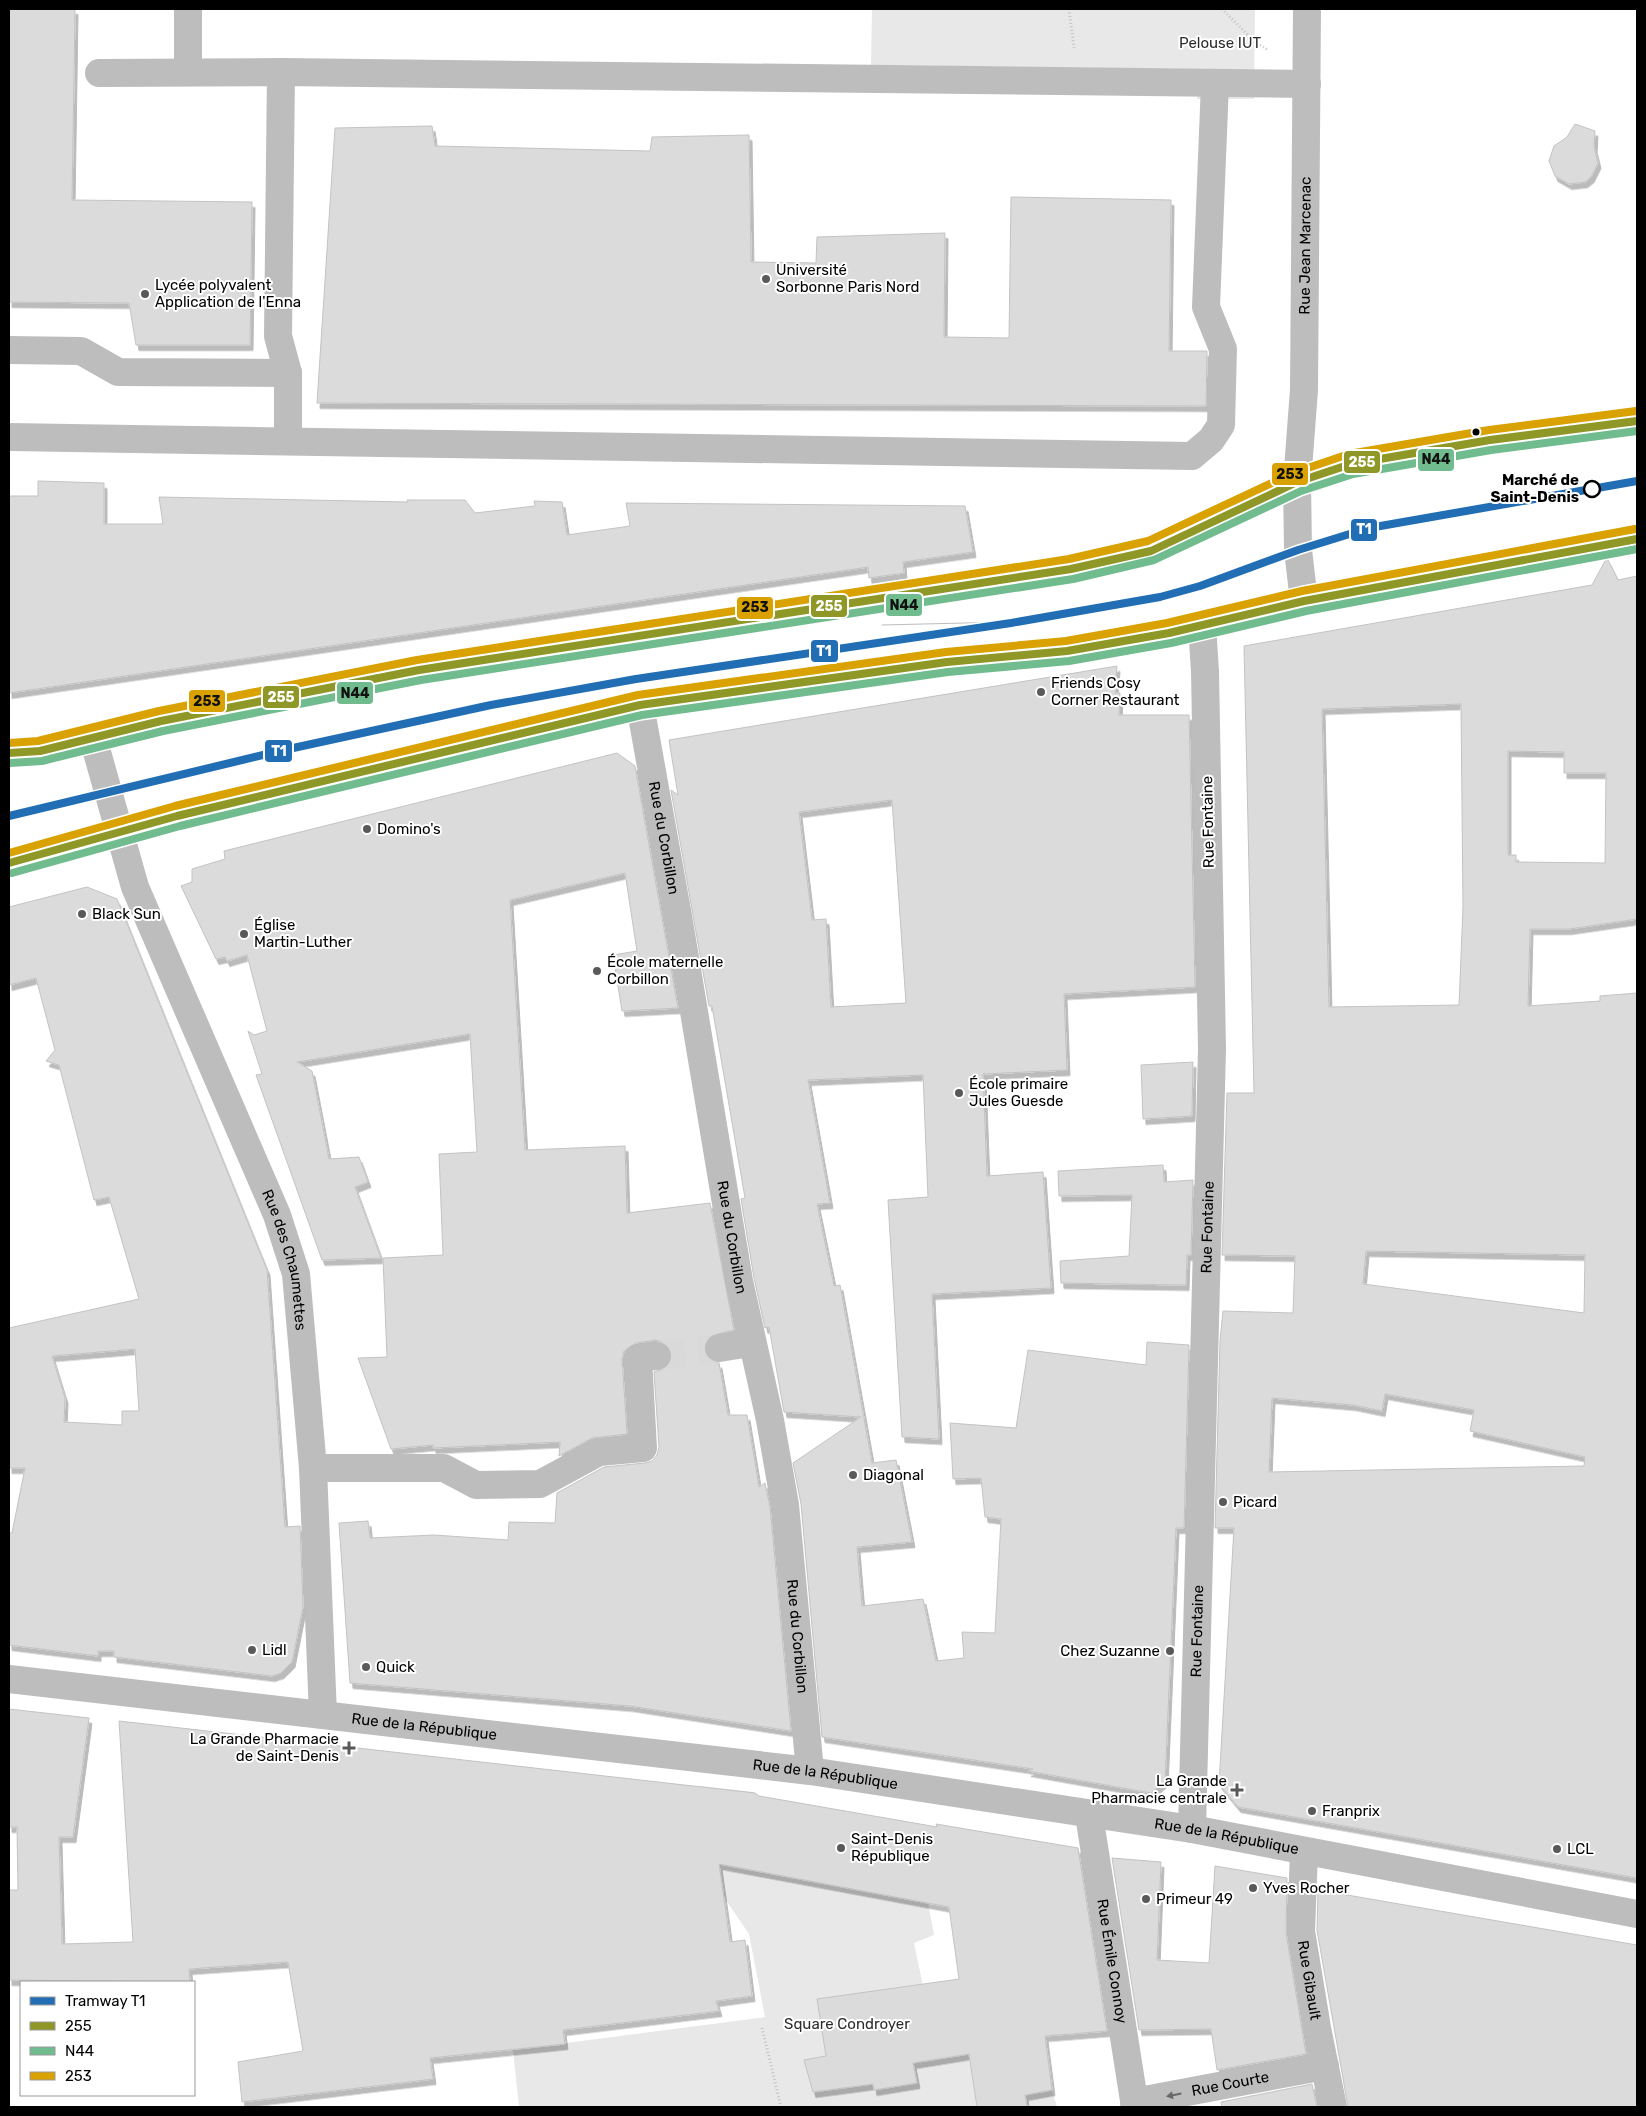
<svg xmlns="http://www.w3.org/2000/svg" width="1646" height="2116" viewBox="0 0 1646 2116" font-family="Rubik,sans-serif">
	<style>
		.green { fill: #e8e8e8 }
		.building { fill: #dbdbdb; stroke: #c3c3c3; fill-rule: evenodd; filter: url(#shadow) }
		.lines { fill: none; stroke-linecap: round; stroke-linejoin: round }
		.minor-tunnel { stroke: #d9d9d9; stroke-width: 28; stroke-dasharray: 28 14; stroke-linecap: butt }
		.path { stroke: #c2c2c2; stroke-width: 3; stroke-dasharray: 1 2.5; stroke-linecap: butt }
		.minor { stroke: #bdbdbd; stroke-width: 28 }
		.tram { stroke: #bdbdbd; stroke-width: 1 }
		.bus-1-casing { stroke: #fff; stroke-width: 11 }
		.bus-2-casing { stroke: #fff; stroke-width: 11 }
		.bus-3-casing { stroke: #fff; stroke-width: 11 }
		.bus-1 { stroke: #8f9827; stroke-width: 8 }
		.bus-2 { stroke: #71bc8e; stroke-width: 8 }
		.bus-3 { stroke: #d9a200; stroke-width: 8 }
		.tram-1-casing { stroke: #fff; stroke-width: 11 }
		.tram-1 { stroke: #216eb4; stroke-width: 8 }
		.oneway { fill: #686868 }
		.poi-dot { fill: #595959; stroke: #fff; stroke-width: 2 }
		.bus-dot { fill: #000; stroke: #fff; stroke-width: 2 }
		.stop-dot { fill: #fff; stroke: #000; stroke-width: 2.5 }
		.labels { text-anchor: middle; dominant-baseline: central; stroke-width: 4; stroke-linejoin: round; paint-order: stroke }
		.park-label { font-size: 15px; fill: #2c2c2c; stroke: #fff }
		.street-label { font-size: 15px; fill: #000; stroke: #fff }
		.poi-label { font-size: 15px; fill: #000; stroke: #fff; text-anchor: start }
		.stop-label { font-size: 15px; font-weight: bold; fill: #000; stroke: #fff; text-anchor: end }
		.line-badge { stroke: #fff; stroke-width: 2 }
		.badge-label { font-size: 14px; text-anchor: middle; font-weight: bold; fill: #fff }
		.pale-badge-label { font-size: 14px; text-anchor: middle; font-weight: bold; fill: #111 }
	</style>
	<defs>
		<filter id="shadow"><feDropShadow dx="3" dy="5.5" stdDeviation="0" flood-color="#0004"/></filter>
	</defs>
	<rect width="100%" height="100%" fill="#fff"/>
	<path class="green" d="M872 9H1255L1254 99H1197L1198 69 871 65Z
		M700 1786 754 1792 766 1873 928 1903 934 1935 914 1943 928 2010 937 2009 946 2058 969 2054 977 2107H519L513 2050 765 2017 749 1934 723 1896 705 1832Z
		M1052 2090 1057 2107H1027L1025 2095Z"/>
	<path class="building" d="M9 9H75L72 200 252 202 250 345H136L129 303 9 302Z
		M1575 124 1595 131 1594 147 1598 163 1591 177 1585 182 1569 184 1555 176 1549 161 1554 146 1567 137Z
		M432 126 435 146 650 151 652 137 749 135 751 262 816 263 817 237 945 233 944 337 1009 338 1011 197 1171 200 1169 351H1207L1206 406 317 403 335 128Z
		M38 481 104 483V524H163L159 497 408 502 407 500H465L475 513 535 506 534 501 562 502 567 535 630 526 626 503 965 506 973 552 903 562 904 573 869 578 868 567 9 693V496H38Z
		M1608 560 1618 580 1637 576V919L1569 929H1530L1528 1006 1600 1001V996L1637 993V1878L1238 1807 1219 1784 1234 1528H1215L1220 1341 1223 1311 1293 1313 1295 1256 1222 1255 1227 1093H1254L1244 646 1592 585 1605 561ZM1461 704 1463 907 1459 1005 1329 1007 1322 709ZM1508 751 1564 752V773H1606L1605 863 1516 862V855H1508ZM1366 1251 1585 1255 1584 1313 1363 1284ZM1385 1394 1474 1410 1470 1431 1585 1457 1584 1466 1269 1472 1272 1398 1353 1405 1382 1411Z
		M1117 666 1115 693H1120L1119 715H1189L1195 987 1064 994 1067 1070 983 1074 987 1176 1043 1172 1051 1288 932 1294 939 1439 902 1437 888 1200 928 1197 923 1075 808 1080 830 1203 817 1204 834 1286 840 1285 872 1463 896 1460 912 1542 857 1547 862 1606 923 1599 936 1661 964 1658 962 1632 995 1633 1001 1519 985 1517 981 1478 953 1479 950 1423 1016 1428 1028 1350 1146 1365 1147 1342 1189 1345 1184 1528H1176L1165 1781 1151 1793 1028 1771 1033 1769 822 1737 801 1504 793 1463 861 1417 784 1412 769 1327 765 1328 754 1278 741 1199 745 1198 712 1006H709L671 790 678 795 669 740ZM892 800 906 1003 831 1007 826 919 812 920 799 812Z
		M617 753 635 766 678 1008 622 1011 613 955 637 951 625 873 510 900 525 1150 625 1146 627 1213 710 1203 734 1330 710 1336 705 1342 704 1350 707 1358 719 1363 728 1415H747L759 1487 765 1483 770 1507 791 1731 630 1706 350 1683 339 1523 368 1521 370 1538 434 1535 508 1540 509 1522 555 1523 557 1493 604 1467 645 1463 652 1461 657 1455 659 1447 654 1372 667 1368 671 1362 672 1354 670 1347 664 1342 656 1340 636 1343 624 1351 622 1359 627 1434 592 1438 559 1456 560 1442 433 1448V1445L391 1449 358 1358 387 1357 383 1258 443 1255 439 1154 477 1152 470 1034 297 1062 312 1071 329 1159 359 1157 368 1182 355 1187 381 1258 322 1260 256 1075 262 1074 248 1031 254 1035 267 1031 247 955 227 961 225 957 216 959 181 886 192 882V869L225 859 224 851Z
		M87 887 117 899 267 1270 285 1527 300 1526 303 1607 292 1662 281 1673 272 1676 114 1657V1651H98V1656L9 1645V1533H12L25 1468H9V1328L139 1299 109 1197 94 1200 59 1065 46 1061 55 1050 36 978 9 985V907ZM135 1349 139 1411H122V1425L64 1422 65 1398 52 1356Z
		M1193 1062 1192 1116 1143 1119 1141 1065Z
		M1163 1165 1164 1182 1193 1180 1191 1255H1187L1186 1285 1061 1283 1060 1261 1129 1256 1132 1195 1059 1196 1058 1171Z
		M9 1709 89 1718 73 1837H59L62 1944 133 1942 119 1721 755 1793 759 1796 937 1827 936 1824 1078 1848 1107 2031 1045 2036 1052 2090 1025 2095 1027 2107H977L969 2054 913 2063 917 2083 874 2090 873 2084 813 2092 804 2060 826 2056 817 1999 959 1979 949 1907 719 1864 730 1942 745 1940 752 1996 716 2001 719 2011 563 2030 565 2044 430 2058 433 2079 242 2102 238 2062 303 2051 288 1962 189 1969 190 1982 9 1980V1890H18L17 1827H9Z
		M1112 1858 1161 1862 1157 1960 1209 1963 1215 1866 1287 1878 1286 1933 1306 2054 1217 2070 1211 2029 1139 2030Z
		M1318 1890 1637 1945V2107H1348L1317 1930Z
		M1312 2084 1317 2107H1222L1221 2102Z"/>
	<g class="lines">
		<path class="minor-tunnel" d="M657 1356 719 1348"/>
		<path class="path" d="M1069 9 1074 48
			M1222 9 1254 41 1268 50
			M762 2028 781 2107"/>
		<g class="minor">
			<path d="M188 72V9"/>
			<path d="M281 72 1307 84"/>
			<path d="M99 73 281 72 278 336 288 373V441"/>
			<path d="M9 350 81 351 118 372 288 373"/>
			<path d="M9 437 1192 456 1211 440 1221 425 1223 349 1206 307 1215 83"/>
			<path id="s1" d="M1304 601 1298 550 1297 482 1304 390 1307 9"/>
			<path id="s2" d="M640 705 678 916 739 1281 770 1420 785 1505 810 1771"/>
			<path id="s3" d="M93 738 135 887 277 1215 296 1274 313 1468 323 1715"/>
			<path d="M9 753 40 751 161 721 419 670 1071 569 1151 551 1297 482 1351 464 1490 440 1637 421"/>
			<path d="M9 863 177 816 640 705 947 662 1067 651 1169 633 1304 601 1637 539"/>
			<path d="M719 1348 751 1343"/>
			<path d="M313 1468H444L476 1485 540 1484 599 1452 643 1448 638 1358 657 1356"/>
			<path id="s4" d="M9 1679 810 1771 1192 1829 1637 1914"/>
			<path id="s5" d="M1089 1815 1135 2107"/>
			<path id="s6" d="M1192 1829 1212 1049 1205 672 1202 624"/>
			<path id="s7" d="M1304 1852 1301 1931 1317 2028 1333 2107"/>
			<path id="s8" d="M1134 2102 1325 2066"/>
		</g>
		<path class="tram" d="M882 625 1007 622"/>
		<defs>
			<path id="bus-1" d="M9 753 40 751 161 721 419 670 1071 569 1151 551 1297 482 1351 464 1490 440 1637 421
				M9 863 177 816 640 705 947 662 1067 651 1169 633 1304 601 1637 539"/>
			<path id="bus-2" d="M10 763 42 761 163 731 421 680 1073 579 1154 560 1301 491 1353 474 1491 450 1637 431
				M12 873 180 826 642 715 948 672 1069 661 1171 643 1306 611 1637 549"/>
			<path id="bus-3" d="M9 743 38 741 159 711 417 660 1069 559 1148 541 1293 473 1349 454 1489 430 1636 411
				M9 853 175 806 638 695 946 652 1066 641 1167 623 1302 591 1635 529"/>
		</defs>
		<use href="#bus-1" class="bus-1-casing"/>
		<use href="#bus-2" class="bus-2-casing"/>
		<use href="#bus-3" class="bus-3-casing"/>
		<use href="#bus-1" class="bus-1"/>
		<use href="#bus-2" class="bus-2"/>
		<use href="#bus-3" class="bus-3"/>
		<defs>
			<path id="tram-1" d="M9 816 284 750 491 705 636 679 1011 623 1160 597 1200 586 1298 550 1369 528 1637 481"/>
		</defs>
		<use href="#tram-1" class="tram-1-casing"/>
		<use href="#tram-1" class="tram-1"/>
	</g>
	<defs><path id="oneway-solid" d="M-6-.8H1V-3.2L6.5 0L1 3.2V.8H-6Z" transform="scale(1.25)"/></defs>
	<use class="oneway" href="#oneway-solid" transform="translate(1174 2095) rotate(169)"/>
	<g class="poi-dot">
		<circle cx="766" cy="279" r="5"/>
		<circle cx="145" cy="294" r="5"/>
		<circle cx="1041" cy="692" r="5"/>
		<circle cx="367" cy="829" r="5"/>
		<circle cx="82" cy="914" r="5"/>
		<circle cx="244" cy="934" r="5"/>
		<circle cx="597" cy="971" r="5"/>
		<circle cx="959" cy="1093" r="5"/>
		<circle cx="853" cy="1475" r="5"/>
		<circle cx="1223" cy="1502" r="5"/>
		<circle cx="252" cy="1650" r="5"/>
		<circle cx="1170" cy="1651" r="5"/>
		<circle cx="366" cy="1667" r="5"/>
		<path d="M346.5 1740.5h5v5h5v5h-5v5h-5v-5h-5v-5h5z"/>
		<path d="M1234.5 1782.5h5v5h5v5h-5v5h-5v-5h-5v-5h5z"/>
		<circle cx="1312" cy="1811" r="5"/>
		<circle cx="841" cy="1848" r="5"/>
		<circle cx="1557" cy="1849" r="5"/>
		<circle cx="1253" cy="1888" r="5"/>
		<circle cx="1146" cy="1899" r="5"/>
	</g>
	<circle class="bus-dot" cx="1476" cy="432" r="4.5"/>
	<circle class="stop-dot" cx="1592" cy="489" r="8"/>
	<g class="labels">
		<g class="park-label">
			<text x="1220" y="43">Pelouse IUT</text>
			<text x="847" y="2024">Square Condroyer</text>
		</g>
		<g class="street-label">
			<text stroke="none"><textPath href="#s1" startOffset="356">Rue Jean Marcenac</textPath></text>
			<text transform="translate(1208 822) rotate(-91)">Rue Fontaine</text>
			<text stroke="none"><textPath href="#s2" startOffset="135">Rue du Corbillon</textPath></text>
			<text stroke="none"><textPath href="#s6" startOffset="602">Rue Fontaine</textPath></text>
			<text stroke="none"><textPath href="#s2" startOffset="540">Rue du Corbillon</textPath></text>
			<text stroke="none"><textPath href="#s3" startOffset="558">Rue des Chaumettes</textPath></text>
			<text stroke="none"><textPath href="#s6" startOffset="198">Rue Fontaine</textPath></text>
			<text stroke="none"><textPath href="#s2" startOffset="945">Rue du Corbillon</textPath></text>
			<text stroke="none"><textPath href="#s4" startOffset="418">Rue de la République</textPath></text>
			<text stroke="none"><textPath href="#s4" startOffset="822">Rue de la République</textPath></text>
			<text stroke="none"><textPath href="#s4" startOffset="1228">Rue de la République</textPath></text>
			<text stroke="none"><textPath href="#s5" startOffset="148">Rue Émile Connoy</textPath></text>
			<text stroke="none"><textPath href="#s7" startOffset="129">Rue Gibault</textPath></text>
			<text stroke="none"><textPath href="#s8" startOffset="98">Rue Courte</textPath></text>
		</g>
		<g class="poi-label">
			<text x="776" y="270">Université<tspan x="776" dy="17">Sorbonne Paris Nord</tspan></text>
			<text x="155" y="285">Lycée polyvalent<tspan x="155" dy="17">Application de l'Enna</tspan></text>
			<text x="1051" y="683">Friends Cosy<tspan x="1051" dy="17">Corner Restaurant</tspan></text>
			<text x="377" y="829">Domino's</text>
			<text x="92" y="914">Black Sun</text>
			<text x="254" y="925">Église<tspan x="254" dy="17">Martin-Luther</tspan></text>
			<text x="607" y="962">École maternelle<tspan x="607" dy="17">Corbillon</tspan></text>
			<text x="969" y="1084">École primaire<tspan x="969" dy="17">Jules Guesde</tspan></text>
			<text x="863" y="1475">Diagonal</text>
			<text x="1233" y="1502">Picard</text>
			<text x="262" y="1650">Lidl</text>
			<text x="1160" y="1651" text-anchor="end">Chez Suzanne</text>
			<text x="376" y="1667">Quick</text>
			<text x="339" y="1739" text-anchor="end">La Grande Pharmacie<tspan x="339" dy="17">de Saint-Denis</tspan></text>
			<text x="1227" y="1781" text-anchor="end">La Grande<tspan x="1227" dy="17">Pharmacie centrale</tspan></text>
			<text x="1322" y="1811">Franprix</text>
			<text x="851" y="1839">Saint-Denis<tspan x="851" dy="17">République</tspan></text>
			<text x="1567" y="1849">LCL</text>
			<text x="1263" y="1888">Yves Rocher</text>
			<text x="1156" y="1899">Primeur 49</text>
		</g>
		<g class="stop-label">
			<text x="1579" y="480">Marché de<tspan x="1579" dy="17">Saint-Denis</tspan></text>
		</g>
	</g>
	<g class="line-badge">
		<rect x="1417" y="448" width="38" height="24" rx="5" fill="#71bc8e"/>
		<rect x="1343" y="450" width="38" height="24" rx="5" fill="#8f9827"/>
		<rect x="1271" y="462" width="38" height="24" rx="5" fill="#d9a200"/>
		<rect x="1350" y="518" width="28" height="24" rx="5" fill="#216eb4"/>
		<rect x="885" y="593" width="38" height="24" rx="5" fill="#71bc8e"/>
		<rect x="810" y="594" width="38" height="24" rx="5" fill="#8f9827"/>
		<rect x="736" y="596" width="38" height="24" rx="5" fill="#d9a200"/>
		<rect x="810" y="639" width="29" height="24" rx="5" fill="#216eb4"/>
		<rect x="336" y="681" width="38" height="24" rx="5" fill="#71bc8e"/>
		<rect x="262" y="685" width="38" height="24" rx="5" fill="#8f9827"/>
		<rect x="188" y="689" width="38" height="24" rx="5" fill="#d9a200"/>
		<rect x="264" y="739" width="29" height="24" rx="5" fill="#216eb4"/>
	</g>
	<g class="badge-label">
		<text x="1362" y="467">255</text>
		<text x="1364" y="534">T1</text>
		<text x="829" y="611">255</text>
		<text x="824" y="656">T1</text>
		<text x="281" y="702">255</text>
		<text x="279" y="756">T1</text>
	</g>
	<g class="pale-badge-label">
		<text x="1436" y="464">N44</text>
		<text x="1290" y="479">253</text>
		<text x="904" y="610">N44</text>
		<text x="755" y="612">253</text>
		<text x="355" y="698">N44</text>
		<text x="207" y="706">253</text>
	</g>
	<rect width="1646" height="2116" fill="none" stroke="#000000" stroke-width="20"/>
	<rect x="20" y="1981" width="175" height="115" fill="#ffffff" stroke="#999999"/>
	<rect x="30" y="1997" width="25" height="8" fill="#216eb4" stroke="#999999"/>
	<text x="65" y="2006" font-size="15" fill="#000000">Tramway T1</text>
	<rect x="30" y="2022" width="25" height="8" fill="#8f9827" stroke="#999999"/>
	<text x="65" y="2031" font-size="15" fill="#000000">255</text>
	<rect x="30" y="2047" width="25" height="8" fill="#71bc8e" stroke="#999999"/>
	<text x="65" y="2056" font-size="15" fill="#000000">N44</text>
	<rect x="30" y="2072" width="25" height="8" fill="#d9a200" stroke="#999999"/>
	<text x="65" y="2081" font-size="15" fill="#000000">253</text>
</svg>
